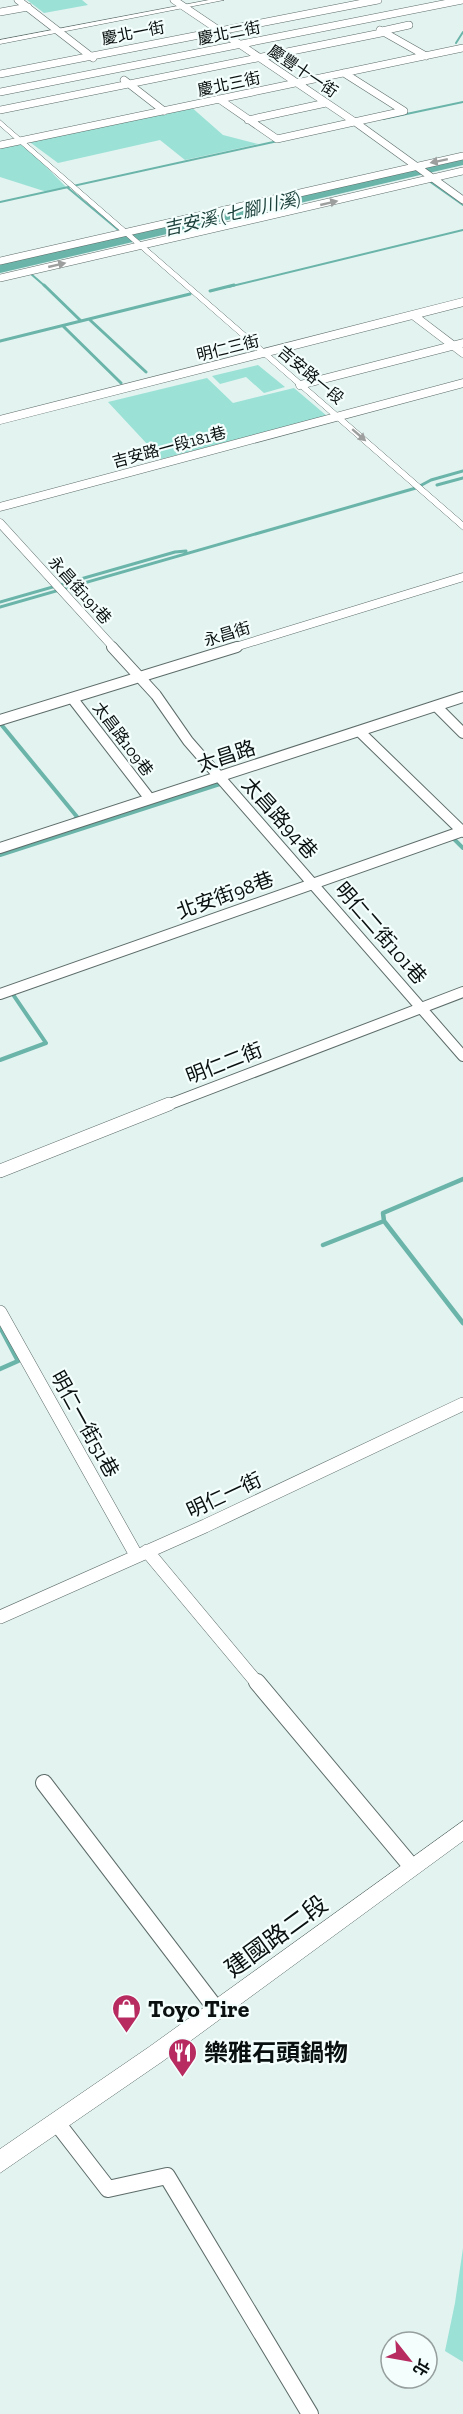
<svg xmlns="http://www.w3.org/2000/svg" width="463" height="2414" viewBox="0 0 463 2414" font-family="'Zilla Slab','Noto Sans TC',serif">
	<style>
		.green { fill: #9be1d6 }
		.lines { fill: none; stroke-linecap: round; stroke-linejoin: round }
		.stream-far3 { stroke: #6ab4a9; stroke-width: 2 }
		.stream-far2 { stroke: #6ab4a9; stroke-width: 3 }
		.stream-far1 { stroke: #6ab4a9; stroke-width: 4 }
		.stream { stroke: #6ab4a9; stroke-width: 4.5 }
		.river { fill: #6ab4a9; fill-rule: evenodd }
		.minor-far4-casing { stroke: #5d6c69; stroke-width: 8 }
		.minor-far3-casing { stroke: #5d6c69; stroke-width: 9 }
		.minor-far2-casing { stroke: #5d6c69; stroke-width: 12 }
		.minor-far1-casing { stroke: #5d6c69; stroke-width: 14 }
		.minor-casing { stroke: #5d6c69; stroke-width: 18 }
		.tertiary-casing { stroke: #5d6c69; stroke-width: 1 }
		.minor-far4 { stroke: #fff; stroke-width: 7 }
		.minor-far3 { stroke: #fff; stroke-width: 8 }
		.minor-far2 { stroke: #fff; stroke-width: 10 }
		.minor-far1 { stroke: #fff; stroke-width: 13 }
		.minor { stroke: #fff; stroke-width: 16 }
		.tertiary { fill: #fff; fill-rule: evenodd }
		.oneway { fill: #9d9f9f }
		.labels { text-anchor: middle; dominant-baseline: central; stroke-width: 4.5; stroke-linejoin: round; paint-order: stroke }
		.far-street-label { font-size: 16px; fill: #0a100f; stroke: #f4fffd }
		.far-water-label { font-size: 18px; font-style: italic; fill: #1b3f3a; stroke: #f4fffd }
		.street-label { font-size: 20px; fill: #0a100f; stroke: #f4fffd }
		.near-street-label { font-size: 24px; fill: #0a100f; stroke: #f4fffd }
		.near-poi-label { font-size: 24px; font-weight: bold; fill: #0a100f; stroke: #f4fffd; text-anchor: start }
	</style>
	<rect width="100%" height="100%" fill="#e2f3f0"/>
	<path class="green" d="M27 0H82L88 5 44 13Z
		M190 106 223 135 258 144 185 160 160 140 58 163 27 140Z
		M20 140 67 188 47 192 0 177V145Z
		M258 365 285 387 264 393 246 377 220 384 212 376Z
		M207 378 233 403 294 388 327 416 161 459 108 402Z
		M463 2248V2362L445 2351 455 2303Z"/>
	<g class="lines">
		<path class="stream-far3" d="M456 43 463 32
			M383 119 463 102
			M429 181 463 205
			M68 188 128 238
			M0 202 278 141
			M31 274 46 287
			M228 287 463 230"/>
		<path class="stream-far2" d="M44 285 81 321
			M210 291 234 285
			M90 320 146 372
			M63 326 121 383
			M0 341 190 294
			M437 485 463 478
			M0 602 175 552 186 551
			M0 607 416 488 431 480 463 471"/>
		<path class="stream-far1" d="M0 723 78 818 75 819
			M451 836 463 848
			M0 855 223 783
			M0 1060 46 1043 12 993 14 992"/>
		<path class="stream" d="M384 1221 463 1323
			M323 1245 384 1221 383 1213 463 1179
			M0 1327 18 1361 0 1369"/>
		<path class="river" d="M463 157V165L0 273V263Z"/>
		<defs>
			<path id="minor-far4" d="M18 0 93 58
				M174 0 355 122 463 200
				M0 12 28 7
				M380 30 426 56
				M382 31 409 25
				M0 74 378 0
				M124 80 164 111
				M0 92 463 0
				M219 99 277 139 404 111 344 73
				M0 110 386 32
				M248 120 326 103
				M0 145 463 48
				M0 261 463 156
				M0 278 463 171"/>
			<path id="minor-far3" d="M413 315 463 353
				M300 385 463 343
				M0 420 463 302
				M0 507 463 383
				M0 523 114 648
				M232 648 463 577"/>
			<path id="minor-far2" d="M112 647 156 695 188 741 463 1056
				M72 698 150 799
				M436 706 463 733
				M0 720 237 647
				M360 732 463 832
				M0 848 463 697
				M0 994 463 831
				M165 1106 463 992"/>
			<path id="minor-far1" d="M0 1171 169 1104
				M0 1312 136 1555
				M147 1551 258 1684
				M0 1617 205 1526 463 1404"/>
			<path id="minor" d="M257 1682 412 1867
				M44 1783 217 2010
				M57 2123 108 2189 167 2176 310 2414"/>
			<path id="tertiary" d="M209 0H224L0 44V40Z
				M0 120 463 522V530L0 126Z
				M463 1821V1841L163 2061 0 2173V2149L149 2047Z"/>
		</defs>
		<use href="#minor-far4" class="minor-far4-casing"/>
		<use href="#minor-far3" class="minor-far3-casing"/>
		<use href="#minor-far2" class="minor-far2-casing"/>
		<use href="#minor-far1" class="minor-far1-casing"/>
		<use href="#minor" class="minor-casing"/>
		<use href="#tertiary" class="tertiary-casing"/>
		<use href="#minor-far4" class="minor-far4"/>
		<use href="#minor-far3" class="minor-far3"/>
		<use href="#minor-far2" class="minor-far2"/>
		<use href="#minor-far1" class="minor-far1"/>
		<use href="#minor" class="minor"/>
		<use href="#tertiary" class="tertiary"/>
	</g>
	<defs><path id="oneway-solid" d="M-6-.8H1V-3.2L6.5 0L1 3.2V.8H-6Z" transform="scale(1.5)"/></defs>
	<g class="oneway">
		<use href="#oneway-solid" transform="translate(439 161) rotate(168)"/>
		<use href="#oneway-solid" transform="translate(329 203) rotate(-13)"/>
		<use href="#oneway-solid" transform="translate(57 265) rotate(-13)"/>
		<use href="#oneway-solid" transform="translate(359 435) rotate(41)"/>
	</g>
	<defs>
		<symbol id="shop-pin" viewBox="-11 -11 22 30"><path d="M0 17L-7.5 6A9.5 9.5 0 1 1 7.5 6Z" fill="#b72b60" stroke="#f4fffd"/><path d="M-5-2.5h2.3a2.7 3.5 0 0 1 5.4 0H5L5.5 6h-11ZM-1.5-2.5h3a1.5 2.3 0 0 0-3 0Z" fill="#fff"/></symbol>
		<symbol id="restaurant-pin" viewBox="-11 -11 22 30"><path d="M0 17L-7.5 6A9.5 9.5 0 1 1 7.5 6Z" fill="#b72b60" stroke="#f4fffd"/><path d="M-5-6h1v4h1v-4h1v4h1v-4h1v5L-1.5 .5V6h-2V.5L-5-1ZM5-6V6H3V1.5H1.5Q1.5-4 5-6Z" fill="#fff"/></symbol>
	</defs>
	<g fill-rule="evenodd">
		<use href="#shop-pin" x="110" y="1992" width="33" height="45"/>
		<use href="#restaurant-pin" x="166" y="2036" width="33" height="45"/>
	</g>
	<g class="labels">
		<g class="far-street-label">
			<text transform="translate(133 33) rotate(-11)">慶北一街</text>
			<text transform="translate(229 33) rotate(-11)">慶北二街</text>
			<text transform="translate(303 71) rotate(34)">慶豐十一街</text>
			<text transform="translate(229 84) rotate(-12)">慶北三街</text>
			<text transform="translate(228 348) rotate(-14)">明仁三街</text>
			<text transform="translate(311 375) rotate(40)">吉安路一段</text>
			<text transform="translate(169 447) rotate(-15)">吉安路一段181巷</text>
			<text transform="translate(80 590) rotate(48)">永昌街191巷</text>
			<text transform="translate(227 634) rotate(-17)">永昌街</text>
			<text transform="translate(123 739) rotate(53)">太昌路109巷</text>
		</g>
		<g class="far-water-label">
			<text transform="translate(232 214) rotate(-13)">吉安溪 (七腳川溪)</text>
		</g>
		<g class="street-label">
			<text transform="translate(226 756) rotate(-18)">太昌路</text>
			<text transform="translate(280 818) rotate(48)">太昌路94巷</text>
			<text transform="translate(225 895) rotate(-20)">北安街98巷</text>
			<text transform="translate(381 933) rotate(49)">明仁二街101巷</text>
			<text transform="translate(224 1063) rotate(-21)">明仁二街</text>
			<text transform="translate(85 1424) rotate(61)">明仁一街51巷</text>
			<text transform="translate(224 1495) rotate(-25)">明仁一街</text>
		</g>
		<g class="near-street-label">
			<text transform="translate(276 1936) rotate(-36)">建國路二段</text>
		</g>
		<g class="near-poi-label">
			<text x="148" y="2008">Toyo Tire</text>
			<text x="204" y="2052">樂雅石頭鍋物</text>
		</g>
	</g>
	<g transform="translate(409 2360) rotate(121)"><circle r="28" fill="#f4fffd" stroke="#969f9e" stroke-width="1.5"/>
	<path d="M0-4.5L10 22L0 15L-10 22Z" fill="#b72b60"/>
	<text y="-9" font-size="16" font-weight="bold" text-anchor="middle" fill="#0a100f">北</text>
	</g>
</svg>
